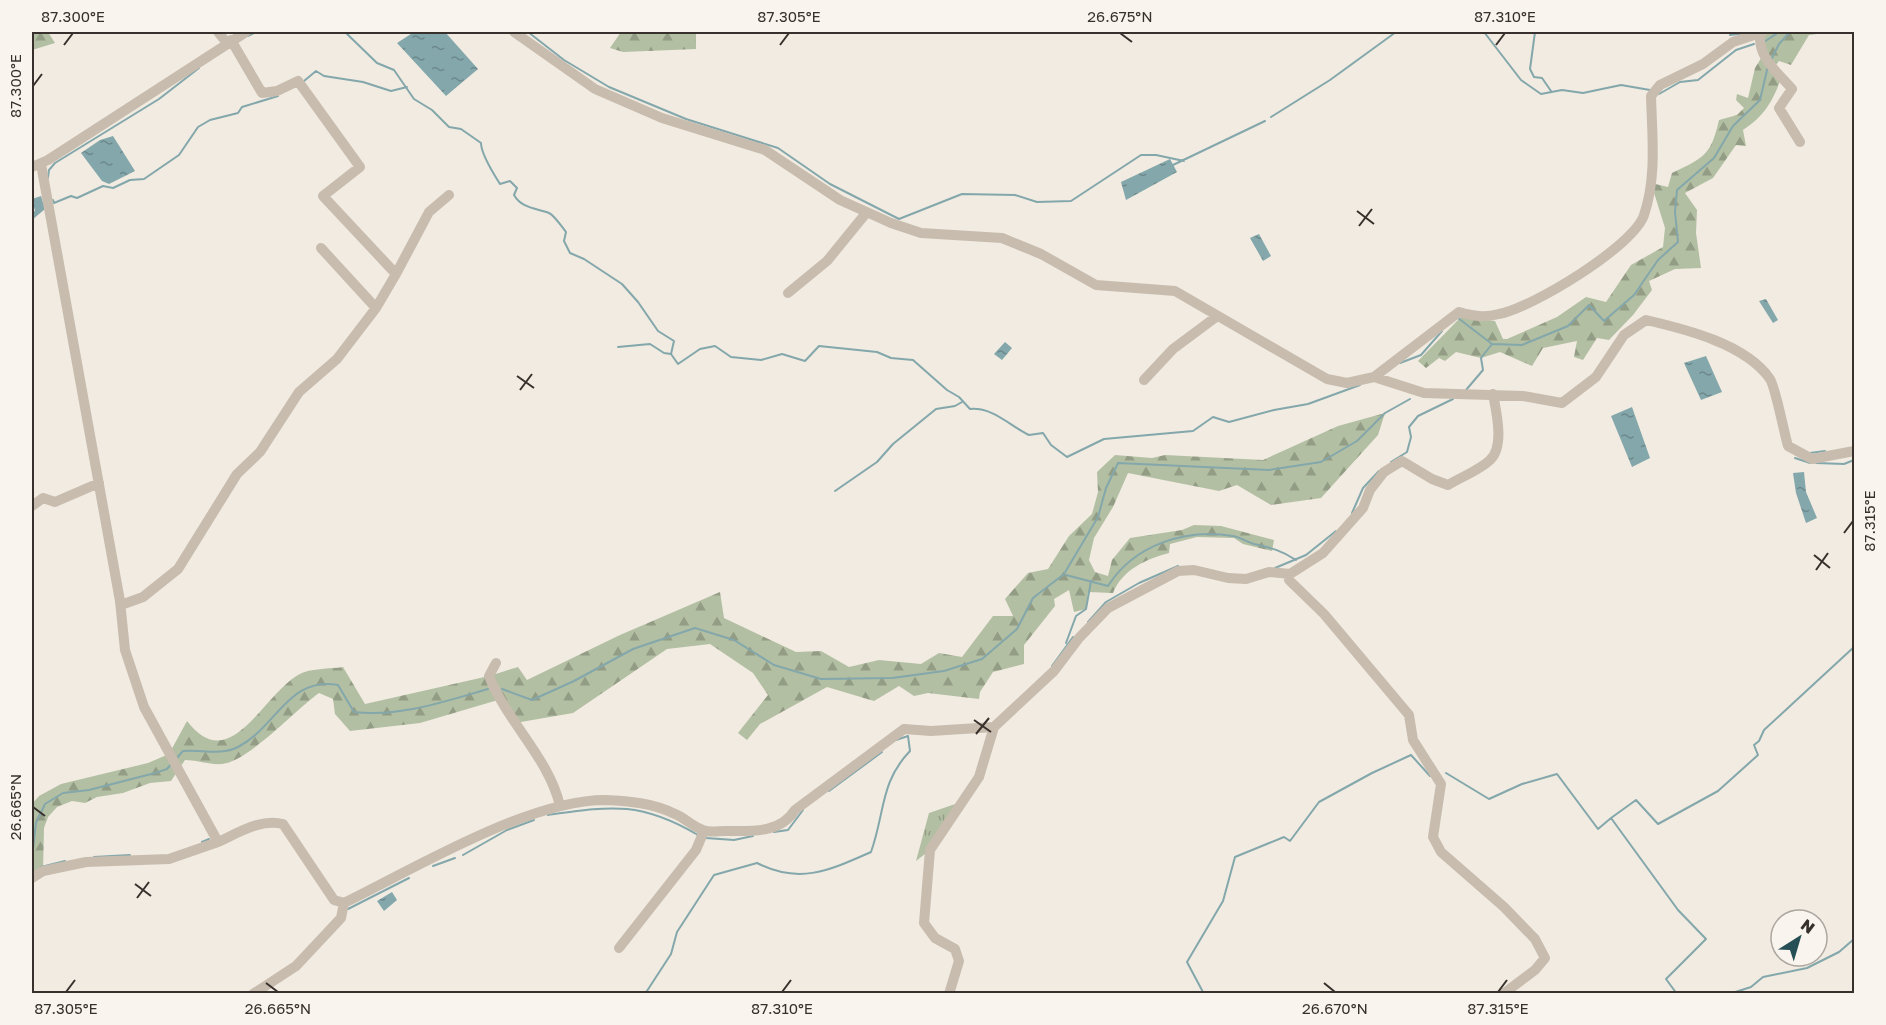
<svg xmlns="http://www.w3.org/2000/svg" width="1886" height="1025" viewBox="0 0 1886 1025" font-family="'Golos Text',sans-serif">
	<style>
		.grass { fill: url(#grass-tufts) }
		.forest { fill: url(#forest-firs) }
		.water { fill: url(#water-ripples) }
		.lines { fill: none; stroke-linecap: round; stroke-linejoin: round }
		.stream { stroke: #83a7ab; stroke-width: 2 }
		.minor { stroke: #c8bcae; stroke-width: 10 }
		.ticks { fill: none; stroke: #38302c; stroke-width: 2 }
		.neatline { fill: none; stroke: #38302c; stroke-width: 2 }
		.ticks-label { font-size: 15px; text-anchor: middle; fill: #38302c }
	</style>
	<defs>
		<pattern id="grass-tufts" width="24" height="20" patternUnits="userSpaceOnUse" patternTransform="scale(1.5)"><rect width="24" height="20" fill="#b3bfa2"/><path d="M3 7l-1-3M5 7V3M7 7l1-3M15 17l-1-3M17 17v-4M19 17l1-3" fill="none" stroke="#939c84"/></pattern>
		<pattern id="forest-firs" width="22" height="20" patternUnits="userSpaceOnUse" patternTransform="scale(1.5)"><rect width="22" height="20" fill="#b3bfa2"/><path d="M5 1l3.5 6h-7zM16 11l3.5 6h-7z" fill="#939c84"/></pattern>
		<pattern id="water-ripples" width="26" height="14" patternUnits="userSpaceOnUse" patternTransform="scale(1.5)"><rect width="26" height="14" fill="#83a7ab"/><path d="M2 4q2-2 4 0t4 0M15 11q2-2 4 0t4 0" fill="none" stroke="#6c888b"/></pattern>
	</defs>
	<rect width="100%" height="100%" fill="#f1ebe1"/>
	<path class="grass" d="M964 801 930 850 916 861 929 813Z"/>
	<path class="forest" d="M32 32H48L55 43 32 50Z
		M621 32H696V49L623 52 610 48Z
		M1763 32H1833L1809 35 1791 65 1779 61 1772 70 1780 81C1772 103 1763 117 1743 130L1746 146 1736 145 1713 178 1685 193 1697 210 1696 233 1701 268 1675 269 1649 281 1652 290 1633 315 1609 340 1597 338 1583 360 1574 357 1577 341 1543 348 1532 366 1500 352 1481 358 1456 352 1445 361 1439 358 1426 368 1418 361 1461 317 1495 321 1503 339H1507L1557 317 1586 297 1606 302 1631 265 1663 247 1665 228 1651 183 1668 187 1672 173C1704 158 1711 155 1719 120L1737 115 1744 108 1736 100 1737 94 1748 98 1755 68 1763 55Z
		M1385 413 1378 435 1321 498 1271 505 1237 485 1219 491 1128 473 1113 507 1094 538 1089 560 1095 572 1108 576 1112 560 1130 538 1182 530 1194 525 1221 526 1274 540 1272 551 1243 544 1234 538 1197 537 1170 544 1169 553C1146 559 1122 570 1113 593L1088 592 1086 609 1074 612 1069 590 1054 599 1055 606 1024 645V664L993 672 980 692 979 699 928 693 914 696 899 686 874 701 827 687 760 724 747 740 738 733 768 695 753 673 710 644 667 649 573 713 515 723 498 700 420 723 350 731 335 714 333 699 319 693C295 710 249 761 222 764 211 765 196 760 185 760L171 781 150 783 123 793 97 797 85 803 72 801 57 807 48 817 44 828 43 871 32 878V804L39 796 61 784 148 763 169 754 187 721C230 777 261 697 298 675 309 668 330 669 343 667L365 704 489 676 518 667 527 680 620 635 720 592 724 618 796 652 821 651 849 667 879 660 921 664 939 653 962 657 993 616H1013L1005 599 1028 573 1048 569 1069 536 1092 514 1098 492 1097 472 1115 455 1152 458 1165 455 1263 460 1338 426Z"/>
	<path class="water" d="M414 32H445L478 69 446 96 397 43Z
		M113 136 135 171 109 184 102 181 81 153 100 140Z
		M1170 159 1177 172 1126 200 1121 182Z
		M41 196 45 209 32 220V212L35 211 32 199Z
		M1259 234 1271 256 1263 261 1250 238Z
		M1766 299 1778 320 1773 323 1759 301Z
		M1005 342 1012 348 1002 360 994 354Z
		M1706 356 1722 392 1701 400 1684 363Z
		M1632 407 1650 458 1632 467 1611 416Z
		M1804 472 1806 492 1817 518 1806 523 1796 493 1793 473Z
		M392 892 397 900 384 911 377 901Z"/>
	<g class="lines">
		<path class="stream" d="M345 32 377 63 394 70 414 99 432 110 449 127 461 129 481 143C481 154 493 173 500 184L510 181 517 188 514 195C522 209 537 208 549 213 554 215 562 227 566 232L564 241 570 253 584 259 622 284 638 302 658 331 674 341 671 354
			M528 32 564 60 609 87 686 119 778 148 830 184 899 219 962 194 1015 195 1037 202 1071 201 1141 155H1156L1184 161
			M1484 32 1521 80 1541 94 1562 90 1583 93 1621 85 1650 90
			M1535 32 1530 69 1534 77 1542 78 1551 91
			M1730 35 1746 33
			M248 36 256 32
			M1764 42 1779 32
			M1772 58 1779 44 1790 32
			M304 81 316 71 324 76 363 82 391 91 407 87
			M1659 94 1680 82 1698 80 1736 50 1754 44
			M1271 117 1330 80 1396 32
			M1173 165 1265 121
			M48 178 49 170 55 163 159 99 199 68
			M53 200 54 203 71 196 77 198 103 186 113 188 130 180 144 179 179 155 198 127 210 120 238 113 242 107 278 96
			M1458 318 1492 344 1522 345 1568 326 1589 305 1604 321 1634 295 1658 260 1678 242 1675 212 1677 190 1714 158 1733 126 1760 100 1768 66
			M618 347 650 344 664 353 671 354 678 364 700 349 715 346 731 357 761 360 782 354 805 361 819 346 877 352 891 358 913 360 947 390 959 397 970 409C993 407 1010 426 1029 435L1043 433 1051 445 1067 457 1104 439 1193 431 1213 417 1229 422 1274 410 1308 404 1360 385
			M1400 363 1421 355 1442 331
			M1466 390 1483 370 1481 358 1492 344
			M1810 453 1825 451
			M1795 458 1810 463
			M1391 462 1407 452 1411 437 1409 427 1418 416 1453 399
			M1816 463 1844 464 1854 460
			M835 491 877 462 893 444 936 409 955 406 962 402
			M1352 513 1363 488 1379 471
			M1275 568 1306 555 1336 531
			M1066 575 1108 586C1134 545 1185 528 1233 536 1240 537 1247 542 1254 544 1271 548 1281 550 1296 560
			M1088 622 1106 602 1139 583 1178 566
			M1066 643 1076 616 1086 609 1091 581
			M1052 666 1073 637
			M502 689 532 700 574 681 633 649 695 628 734 640 774 665 821 679 892 678 944 671 982 659 1017 629 1033 598 1064 574 1098 517 1106 488 1118 463 1269 470 1321 462 1357 441 1385 413 1410 399
			M176 759 183 751C201 749 220 756 238 747 277 727 288 676 338 685L354 712C400 717 443 702 488 689
			M1446 773 1489 799 1522 784 1557 774 1598 829 1611 818
			M829 791 882 752
			M548 815C612 806 640 801 698 835
			M774 832 788 830 803 810
			M706 838 734 840 753 836
			M202 842 209 839
			M463 855 507 830 534 820
			M94 857 130 855
			M32 858 36 823 45 804 63 793 89 790 155 773 167 769 172 763
			M433 866 455 858
			M41 867 65 861
			M348 909 409 878
			M645 994 671 954 677 932 714 875 757 863C800 885 830 870 871 852 885 813 880 782 910 751L908 736 896 740
			M1204 994 1187 962 1223 901 1235 857 1284 837 1290 841 1319 802 1372 773 1411 755 1430 776
			M1677 994 1666 979 1706 939 1678 910 1611 818 1636 800 1658 824 1718 791 1758 755 1754 745 1759 741 1764 730 1854 647
			M1729 994 1751 987 1763 977 1807 968 1839 952 1854 939"/>
		<path class="minor" d="M218 32 226 42
			M514 32 595 89 662 118 765 150 840 200 891 223 921 233 1002 238 1041 254 1096 285 1175 291 1327 379 1347 383 1374 377 1424 393 1523 396 1562 403 1596 377 1624 335 1646 320C1685 329 1746 344 1770 379 1775 386 1784 432 1788 446L1812 459 1854 451
			M1760 34C1758 59 1778 72 1792 89L1779 108 1800 142
			M231 40 262 93 277 91 298 81 360 167 323 196 396 274 429 212 449 195
			M32 167 48 160 246 32
			M321 248 376 308 396 274
			M788 293 827 261 867 212
			M1374 377 1459 312C1473 316 1484 318 1499 314 1532 308 1634 246 1644 215 1657 177 1652 135 1651 96L1660 85 1703 64 1733 42 1763 32
			M1144 380 1173 349 1216 317
			M32 506 43 498 55 502 99 483
			M1290 574 1289 580 1324 614 1409 715 1413 740 1441 784 1433 837 1441 852 1504 907 1535 939 1545 958 1535 970 1503 994
			M121 605 143 597 178 569 237 474 260 452 299 392 337 359 376 308
			M496 663 489 676C507 722 549 758 560 806
			M218 842C238 833 261 818 283 824L334 900 344 903 341 918 296 966 253 994
			M32 878 43 871 86 862 169 859 218 842 144 707 125 650 120 601 41 164
			M344 903C414 869 528 800 605 800 629 801 653 803 675 814 685 818 693 827 703 830 709 833 718 831 725 831 751 831 780 834 795 810L904 729 931 731 994 727
			M619 948 696 850 704 831
			M949 994 959 961 955 949 935 938 924 923 930 850 979 777 994 727 1054 671 1079 638 1108 608 1178 571 1194 570 1228 578 1246 579 1269 572 1290 574 1323 553 1363 508 1370 490 1384 472 1402 461 1432 479 1448 485C1461 477 1480 470 1490 460 1505 446 1496 411 1493 394"/>
	</g>
	<path class="ticks" d="M1120 33 1132 42M64 45 73 33M780 45 789 33M1496 45 1505 33M33 86 42 74M1357 211 1374 224M1359 226 1372 209M517 376 534 388M520 390 532 374M1844 533 1853 521M1814 555 1830 568M1816 570 1828 553M974 720 991 732M976 734 989 718M33 807 45 816M135 884 151 896M137 898 149 882M266 983 278 992M1324 983 1335 992M66 992 75 980M782 992 791 980M1498 992 1507 980"/>
	<rect width="1886" height="1025" fill="none" stroke="#f9f4ed" stroke-width="66"/>
	<g transform="translate(1799 938) rotate(37)"><circle r="28" fill="#f9f4ed" stroke="#aca6a0" stroke-width="1.5"/>
	<path d="M0-4.5L10 22L0 15L-10 22Z" fill="#254f55"/>
	<text y="-9" font-size="16" font-weight="bold" text-anchor="middle" fill="#38302c">N</text>
	</g>
	<rect x="33" y="33" width="1820" height="959" class="neatline"/>
	<g class="ticks-label">
		<text x="73" y="22">87.300°E</text>
		<text x="789" y="22">87.305°E</text>
		<text x="1120" y="22">26.675°N</text>
		<text x="1505" y="22">87.310°E</text>
		<text transform="translate(16 86) rotate(-90)" y="5">87.300°E</text>
		<text transform="translate(1870 521) rotate(-90)" y="5">87.315°E</text>
		<text transform="translate(16 807) rotate(-90)" y="5">26.665°N</text>
		<text x="66" y="1014">87.305°E</text>
		<text x="278" y="1014">26.665°N</text>
		<text x="782" y="1014">87.310°E</text>
		<text x="1335" y="1014">26.670°N</text>
		<text x="1498" y="1014">87.315°E</text>
	</g>
</svg>
